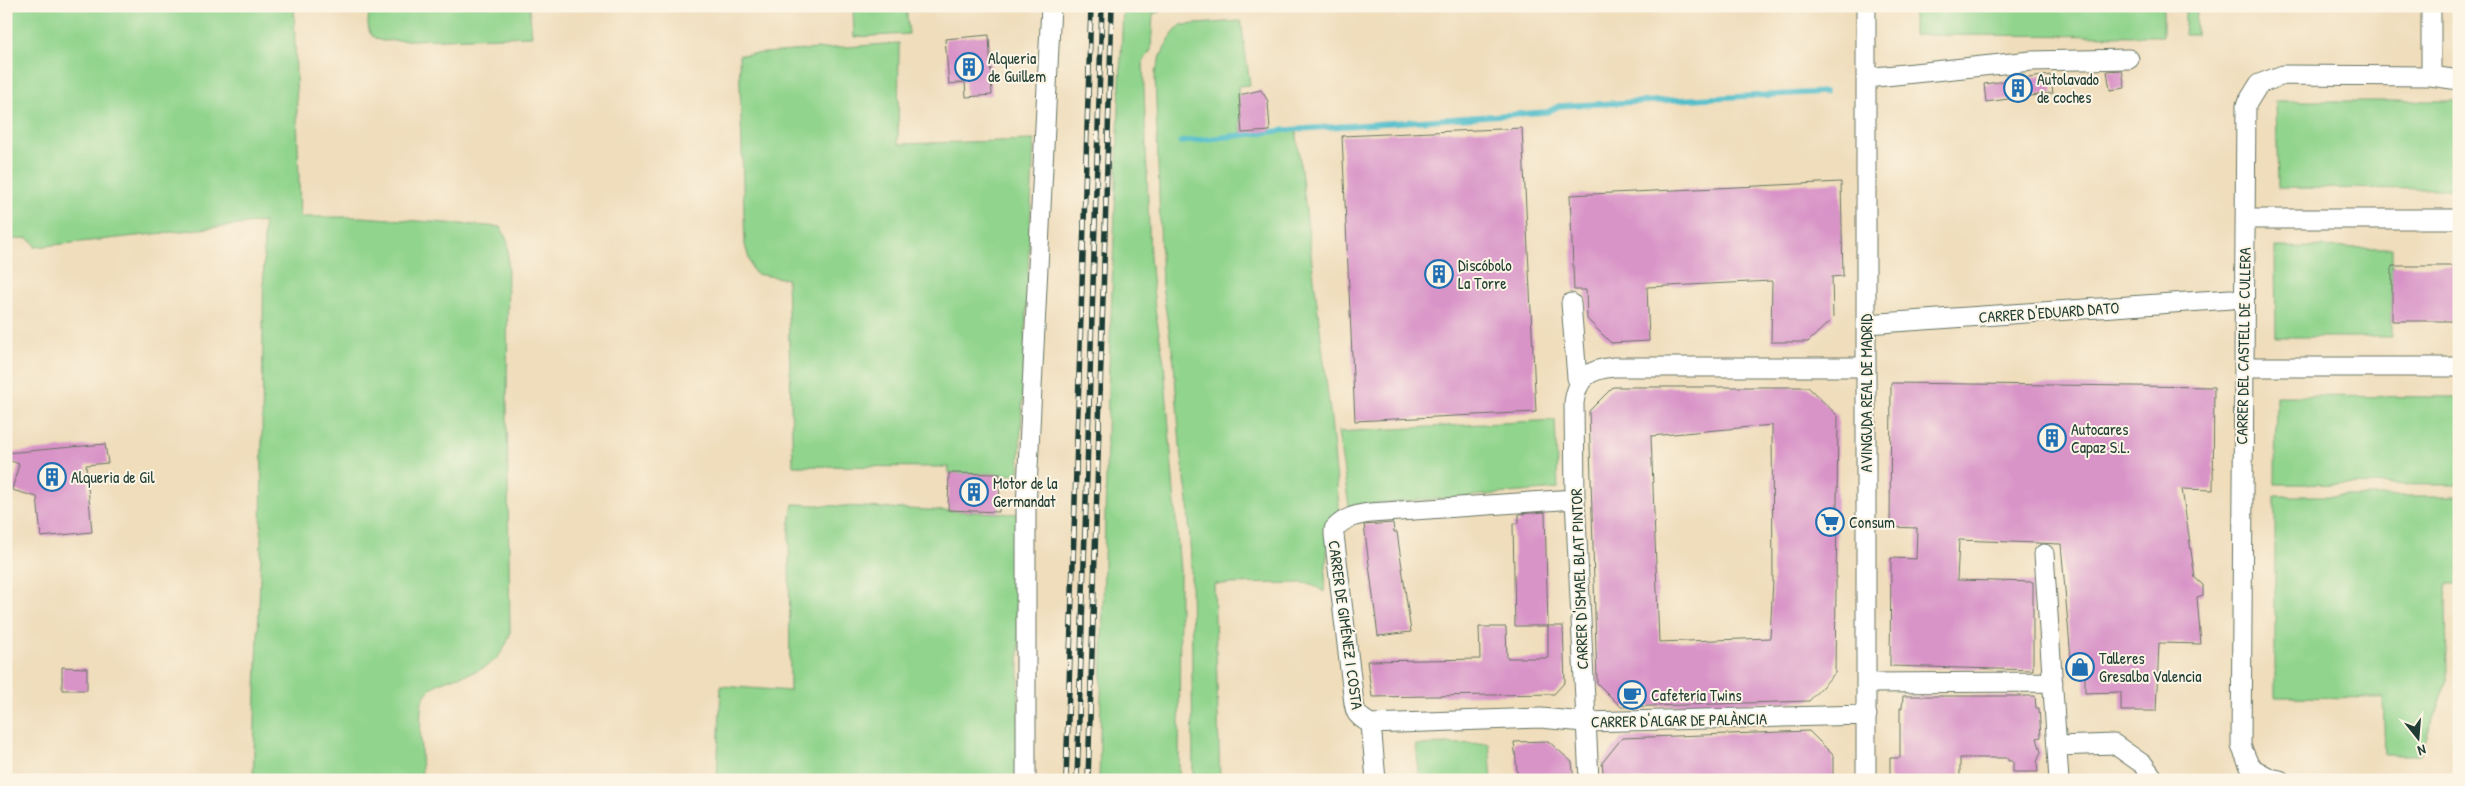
<svg xmlns="http://www.w3.org/2000/svg" width="2465" height="786" viewBox="0 0 2465 786" font-family="'Patrick Hand',sans-serif">
	<style>
		.green { fill: #91d48d; stroke: #588860 }
		.lines { fill: none; stroke-linecap: round; stroke-linejoin: round }
		.stream { stroke: #51beca; stroke-width: 5.5 }
		.building { fill: #d893c7; fill-rule: evenodd }
		.minor-casing { stroke: #687563; stroke-width: 21 }
		.minor { stroke: #fff; stroke-width: 19 }
		.rail-casing { stroke: #1f3d34; stroke-width: 5.5 }
		.rail { stroke: #fcf5e5; stroke-width: 4; stroke-dasharray: 11; stroke-linecap: butt }
		.labels { text-anchor: middle; dominant-baseline: central; stroke-width: 4; stroke-linejoin: round; paint-order: stroke }
		.poi-label { font-size: 16px; fill: #1f3d34; stroke: #fcf5e5; text-anchor: start }
		.street-label { font-size: 16px; fill: #1f3d34; stroke: #fcf5e5 }
	</style>
	<rect width="100%" height="100%" fill="#fcf5e5"/>
	<filter id="ink" filterUnits="userSpaceOnUse"><feTurbulence type="fractalNoise" baseFrequency=".02" numOctaves="2"/><feDisplacementMap in="SourceGraphic" scale="10" xChannelSelector="R" yChannelSelector="G"/><feConvolveMatrix kernelMatrix="1 2 1 2 8 2 1 2 1" color-interpolation-filters="sRGB"/></filter>
	<filter id="wash" filterUnits="userSpaceOnUse"><feTurbulence type="fractalNoise" baseFrequency=".0096" numOctaves="4" result="noise"/><feDisplacementMap in="SourceGraphic" scale="20" xChannelSelector="R" yChannelSelector="G"/><feGaussianBlur stdDeviation="1.12" result="paint"/><feColorMatrix in="noise" values="0 0 0 0 0 0 0 0 0 0 0 0 0 0 0 0 0 1.4 0 .05"/><feComposite in="paint" operator="in"/></filter>
	<g filter="url(#wash)">
		<rect width="100%" height="100%" fill="#efddbb"/>
		<path class="green" d="M6 6H294L300 217H362L501 227 508 243 507 412 510 633C496 688 439 665 423 699 418 711 422 764 422 780H253L261 549 264 222 35 247 33 242 27 238 6 240Z
			M369 6H529L532 36 382 41C363 35 369 23 369 6Z
			M853 6H906L909 34 854 37Z
			M1123 6H1164L1161 11 1153 14 1151 50 1143 62 1150 257 1155 309 1164 363 1180 571 1179 780H1099L1108 391Z
			M1913 6H2163V36L1913 35Z
			M2185 6H2197L2196 35H2185Z
			M1241 21 1250 85 1238 86 1242 133 1296 128 1332 429 1340 518 1329 530 1324 592 1312 584 1302 583 1214 584 1220 780H1193L1191 564 1188 501 1180 445 1174 363 1162 286 1155 73C1161 55 1167 38 1181 25Z
			M899 43 898 144 1034 140 1019 475 949 473V467L793 466 787 279 756 274 752 269 745 245 739 55Z
			M2276 101H2459V189L2278 188Z
			M2275 247 2392 248V337H2276Z
			M2276 396 2459 397V485L2275 484Z
			M1555 420 1558 489 1349 506 1338 432Z
			M2275 496H2459V583H2446L2447 681 2420 755H2385L2383 698 2275 697Z
			M793 504 1020 514 1018 780H717L721 686 790 691 789 529Z
			M1489 743 1492 780H1420L1416 745Z"/>
		<g class="lines">
			<path class="stream" d="M1181 142 1287 130 1547 112 1559 106 1825 92"/>
		</g>
		<g id="blocks">
			<path class="building" d="M989 35 992 95 966 97 965 82 949 84 945 39Z
				M2122 70 2125 88 2110 90 2107 71Z
				M2050 75 2053 93 1986 102 1984 84Z
				M1261 90 1268 101 1270 131 1242 133 1239 95Z
				M1522 128 1536 412 1355 421 1342 136Z
				M1841 182 1843 276 1832 277 1833 318 1808 342H1771L1772 281 1647 287 1649 341 1611 343 1587 319 1586 290H1574L1570 195Z
				M2392 266H2459V321H2392Z
				M1891 383 2214 387 2213 490 2182 489 2195 578 2203 585V595L2197 597 2201 644 2159 643 2156 711H2121V692L2085 693V670H2072L2061 544 1959 540 1957 580 2033 582V670L1890 666 1891 558 1916 559 1917 528 1890 527Z
				M1613 387H1808L1838 416 1835 673 1809 701 1621 707 1597 683 1589 411ZM1772 425 1773 580 1770 638 1659 642 1651 436Z
				M105 444 108 463 86 465 92 532 41 537 37 497 12 490 19 464 6 459V453Z
				M949 473 1000 474 999 512 948 510Z
				M1545 512 1548 626H1515L1513 524 1519 523V514Z
				M1393 523 1394 532H1397L1411 632 1378 636 1364 525Z
				M1548 626H1563L1565 682 1554 694 1372 697 1367 661 1480 659 1479 627H1506L1507 658H1548Z
				M62 667 87 668V690H62Z
				M1903 696H2035L2036 708H2039L2041 737 2037 738 2041 752 2037 762 2038 772H2013V761H2008V758H1960V780H1890V758H1900V708H1902Z
				M1809 731 1833 755V780H1604L1602 763 1622 738Z
				M1548 741 1572 762 1574 780H1518L1514 742Z"/>
		</g>
	</g>
	<g filter="url(#ink)">
		<use href="#blocks" fill-opacity="0" stroke="#687563" stroke-width="1"/>
		<g class="lines">
			<defs>
				<path id="minor" d="M1866 6V780
					M2431 6V76
					M1866 78 2031 61 2129 59
					M2245 219H2459
					M1571 303 1577 378 1581 380
					M1866 324 2231 299
					M2244 367H2459
					M1575 499 1370 513C1355 515 1344 518 1334 529V535L1353 695C1355 713 1355 715 1371 724L1541 718 1584 722 1867 715
					M2044 554 2059 780
					M1867 683 2053 682
					M1371 724 1376 780
					M2057 746 2114 744 2144 765 2155 780
					M2250 767 2241 746 2246 105 2259 84 2283 75 2431 76 2459 80
					M2250 767 2270 778 2280 780
					M1026 780V508L1051 6
					M1589 780 1575 499 1574 403C1577 378 1589 369 1614 367H1865"/>
			</defs>
			<use href="#minor" class="minor-casing"/>
			<use href="#minor" class="minor"/>
			<defs>
				<path id="rail" d="M1066 780 1091 6
					M1077 780 1102 6
					M1088 780 1112 6"/>
			</defs>
			<use href="#rail" class="rail-casing"/>
			<use href="#rail" class="rail"/>
		</g>
	</g>
	<defs>
		<symbol id="building-ring" viewBox="-11 -11 22 22"><circle r="9.5" fill="#fcf5e5" stroke="#1f6fb2" stroke-width="1.5"/><path d="M-4-6H4V6H1V3H-1V6H-4ZM-2.5-4.3h1.7v1.8h-1.7ZM.8-4.3h1.7v1.8H.8ZM-2.5-1h1.7V.8h-1.7ZM.8-1h1.7V.8H.8Z" fill="#1f6fb2"/></symbol>
		<symbol id="supermarket-ring" viewBox="-11 -11 22 22"><circle r="9.5" fill="#fcf5e5" stroke="#1f6fb2" stroke-width="1.5"/><path d="M-6-5.5h2.5l.6 2H6L4.5 2H-2.5L-4.4-4H-6ZM-1.5 3.2a1.3 1.3 0 1 0 .1 0ZM3 3.2a1.3 1.3 0 1 0 .1 0Z" fill="#1f6fb2"/></symbol>
		<symbol id="shop-ring" viewBox="-11 -11 22 22"><circle r="9.5" fill="#fcf5e5" stroke="#1f6fb2" stroke-width="1.5"/><path d="M-5-2.5h2.3a2.7 3.5 0 0 1 5.4 0H5L5.5 6h-11ZM-1.5-2.5h3a1.5 2.3 0 0 0-3 0Z" fill="#1f6fb2"/></symbol>
		<symbol id="cafe-ring" viewBox="-11 -11 22 22"><circle r="9.5" fill="#fcf5e5" stroke="#1f6fb2" stroke-width="1.5"/><path d="M-5.5-4.5H6V0H3Q3 3.5 0 3.5H-2.5Q-5.5 3.5-5.5 0ZM3-3.2v2h1.7v-2ZM-6 4.5H4V6H-6Z" fill="#1f6fb2"/></symbol>
	</defs>
	<g fill-rule="evenodd">
		<use href="#building-ring" x="953" y="51" width="32" height="32"/>
		<use href="#building-ring" x="2002" y="72" width="32" height="32"/>
		<use href="#building-ring" x="1423" y="258" width="32" height="32"/>
		<use href="#building-ring" x="2036" y="422" width="32" height="32"/>
		<use href="#building-ring" x="36" y="461" width="32" height="32"/>
		<use href="#building-ring" x="958" y="476" width="32" height="32"/>
		<use href="#supermarket-ring" x="1814" y="506" width="32" height="32"/>
		<use href="#shop-ring" x="2064" y="651" width="32" height="32"/>
		<use href="#cafe-ring" x="1616" y="679" width="32" height="32"/>
	</g>
	<g class="labels">
		<g class="poi-label">
			<text x="988" y="58">Alqueria<tspan x="988" dy="18">de Guillem</tspan></text>
			<text x="2037" y="79">Autolavado<tspan x="2037" dy="18">de coches</tspan></text>
			<text x="1458" y="265">Discóbolo<tspan x="1458" dy="18">La Torre</tspan></text>
			<text x="2071" y="429">Autocares<tspan x="2071" dy="18">Capaz S.L.</tspan></text>
			<text x="71" y="477">Alqueria de Gil</text>
			<text x="993" y="483">Motor de la<tspan x="993" dy="18">Germandat</tspan></text>
			<text x="1849" y="522">Consum</text>
			<text x="2099" y="658">Talleres<tspan x="2099" dy="18">Gresalba Valencia</tspan></text>
			<text x="1651" y="695">Cafetería Twins</text>
		</g>
		<g class="street-label">
			<text transform="translate(2049 312) rotate(-4)">CARRER D'EDUARD DATO</text>
			<text transform="translate(2243 346) rotate(-89)">CARRER DEL CASTELL DE CULLERA</text>
			<text transform="translate(1866 393) rotate(-90)">AVINGUDA REAL DE MADRID</text>
			<text transform="translate(1579 579) rotate(-92)">CARRER D'ISMAEL BLAT PINTOR</text>
			<text transform="translate(1346 625) rotate(82)">CARRER DE GIMÉNEZ I COSTA</text>
			<text transform="translate(1679 720) rotate(-1)">CARRER D'ALGAR DE PALÀNCIA</text>
		</g>
	</g>
	<rect width="2465" height="786" fill="none" stroke="#fcf5e5" stroke-width="25"/>
	<g transform="translate(2418 738) rotate(163)" stroke="#fcf5e5" stroke-width="4" paint-order="stroke">
	<path d="M0-4L9 19L0 12L-9 19Z" fill="#1f3d34"/>
	<text y="-8" font-size="14" font-weight="bold" text-anchor="middle" fill="#1f3d34">N</text>
	</g>
</svg>
